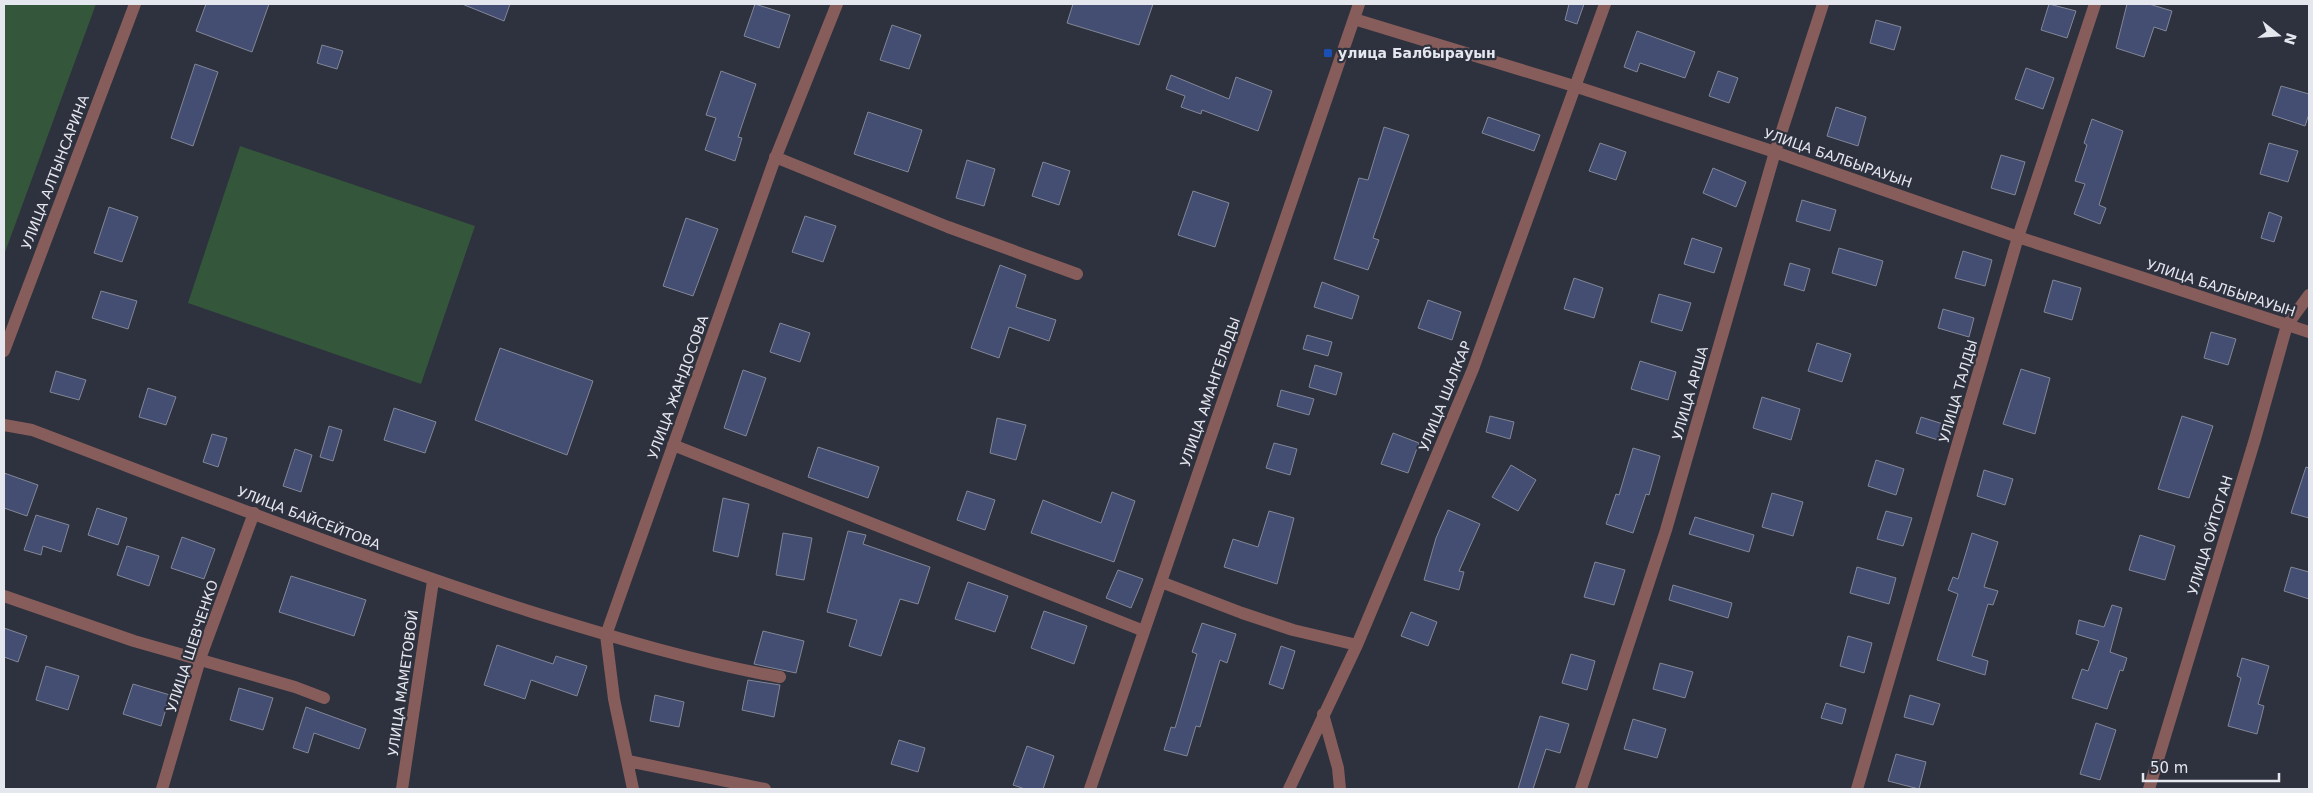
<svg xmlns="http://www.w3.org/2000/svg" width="2313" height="793" viewBox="0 0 2313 793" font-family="'DejaVu Sans',sans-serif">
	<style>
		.green { fill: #34563b }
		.building { fill: #444e73; stroke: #828796 }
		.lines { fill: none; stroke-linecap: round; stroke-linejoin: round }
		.minor { stroke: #865d5a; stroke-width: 12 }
		.transit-dot { fill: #1a4fb4; stroke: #2e313e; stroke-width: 2 }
		.labels { text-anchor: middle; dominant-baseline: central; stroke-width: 4.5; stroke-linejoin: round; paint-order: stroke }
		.poi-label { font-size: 14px; font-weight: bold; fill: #e5e7ef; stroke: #2e313e; text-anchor: start }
		.street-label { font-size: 14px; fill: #e5e7ef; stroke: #2e313e }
	</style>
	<rect width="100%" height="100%" fill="#2e313e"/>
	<path class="green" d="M4 4H96L4 255Z
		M240 146 475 226 421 384 188 303Z"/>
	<path class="building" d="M206 4H269L252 52 196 31Z
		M462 4H510L504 21Z
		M755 4 790 15 779 48 744 36Z
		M1073 4H1153L1139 45 1067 23Z
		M1569 4H1584L1577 24 1565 20Z
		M2049 4 2076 11 2067 38 2041 30Z
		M2127 4H2149L2172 11 2166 31 2154 27 2144 57 2116 48Z
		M1876 20 1901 27 1894 50 1870 43Z
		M892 25 921 35 909 69 880 60Z
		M1637 31 1695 52 1685 78 1640 63 1637 72 1624 67Z
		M322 45 343 51 337 69 317 63Z
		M195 64 218 72 193 146 171 138Z
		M2026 68 2054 78 2043 109 2015 99Z
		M721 71 756 84 738 137 742 138 735 161 705 150 716 118 706 115Z
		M1718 71 1738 78 1729 103 1709 96Z
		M1171 75 1229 99 1236 77 1272 91 1258 131 1202 110 1201 114 1181 107 1185 96 1166 89Z
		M2281 86 2309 94V114L2305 126 2272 115Z
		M1836 107 1866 117 1858 146 1827 136Z
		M868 112 922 130 908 172 854 154Z
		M1488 117 1540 135 1534 151 1482 133Z
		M2092 119 2123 131 2099 205 2106 208 2100 224 2074 214 2085 184 2075 181 2087 145 2084 143Z
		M1384 127 1409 135 1373 238 1379 240 1368 270 1334 259 1359 178 1368 180Z
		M1600 143 1626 152 1616 180 1589 171Z
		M2269 143 2298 151 2288 182 2260 174Z
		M2001 155 2025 162 2015 195 1991 188Z
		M967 160 995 169 984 206 956 198Z
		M1043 162 1070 171 1059 205 1032 196Z
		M1713 168 1746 182 1736 207 1703 193Z
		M1193 191 1229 203 1215 247 1178 235Z
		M1802 200 1836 210 1830 231 1796 221Z
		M109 207 138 217 122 262 94 253Z
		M2269 212 2282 217 2274 242 2261 238Z
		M805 216 836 226 823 262 792 252Z
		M686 218 718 229 693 296 663 286Z
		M1692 238 1722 248 1714 273 1684 264Z
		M1839 248 1883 261 1876 286 1832 273Z
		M1963 251 1992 260 1985 286 1955 278Z
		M1790 263 1810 269 1804 291 1784 285Z
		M1000 265 1026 275 1016 307 1056 320 1049 341 1009 327 999 358 971 348Z
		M1574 278 1603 288 1594 318 1564 309Z
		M2053 280 2081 288 2072 320 2044 312Z
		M1322 282 1359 296 1352 319 1314 307Z
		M101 291 137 301 128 329 92 318Z
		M1659 294 1691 303 1682 331 1651 322Z
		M1428 300 1461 312 1452 340 1418 328Z
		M1943 309 1974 318 1969 337 1938 328Z
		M780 323 810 333 800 362 770 352Z
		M2211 332 2236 339 2228 365 2204 358Z
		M1307 335 1332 342 1328 356 1303 349Z
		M1817 343 1851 354 1842 382 1808 371Z
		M500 348 593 381 567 455 475 420Z
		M1640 361 1676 372 1668 400 1631 389Z
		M1315 365 1342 373 1336 395 1309 387Z
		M2021 369 2050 378 2035 434 2003 424Z
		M743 370 766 378 746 436 724 428Z
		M56 371 86 380 79 400 50 392Z
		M148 388 176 397 166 425 139 417Z
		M1281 390 1314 399 1309 415 1277 406Z
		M1762 397 1800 409 1791 440 1753 428Z
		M394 408 436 422 425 453 384 440Z
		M1490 416 1514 422 1510 439 1486 432Z
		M2182 416 2213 426 2189 498 2158 489Z
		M1921 417 1943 424 1938 440 1916 433Z
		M997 418 1026 425 1016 460 990 453Z
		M329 426 342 430 333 461 320 457Z
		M1393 433 1419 443 1408 473 1381 464Z
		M212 434 227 438 218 467 203 462Z
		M1274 443 1297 449 1290 475 1266 468Z
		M818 447 879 467 868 498 808 477Z
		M1633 448 1660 456 1649 495 1646 494 1633 533 1606 524 1616 494 1619 495Z
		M295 449 312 455 301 492 283 486Z
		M1876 460 1904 469 1896 495 1868 486Z
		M1511 465 1536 480 1518 511 1492 497Z
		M2306 467 2309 468V518L2291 513Z
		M1984 470 2013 479 2005 505 1977 496Z
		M4 473 38 485 27 516 4 508Z
		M967 491 995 500 985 530 957 520Z
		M1112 492 1135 501 1114 562 1031 533 1043 500 1101 523Z
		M1772 493 1803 502 1793 536 1762 527Z
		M723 498 749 504 738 557 713 551Z
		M97 508 127 518 118 545 88 535Z
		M1448 510 1480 524 1459 571 1464 572 1459 590 1424 580 1436 538Z
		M1269 511 1294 518 1277 584 1224 567 1233 539 1258 547Z
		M1886 511 1912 518 1903 546 1877 539Z
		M36 515 69 525 61 552 43 546 41 555 24 550Z
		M1695 517 1754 535 1749 552 1689 534Z
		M848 531 866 535 863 544 930 567 918 604 900 599 881 656 849 646 857 620 827 612Z
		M783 533 812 538 804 580 776 575Z
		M1972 533 1998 542 1984 587 1998 591 1993 605 1988 604 1972 656 1988 661 1985 675 1937 660 1958 594 1948 590 1953 577 1958 579Z
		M2140 535 2175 546 2165 580 2129 570Z
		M182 537 215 549 204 579 171 568Z
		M127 546 159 556 149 586 117 575Z
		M1595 562 1625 570 1614 605 1584 597Z
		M1857 567 1896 578 1889 604 1850 593Z
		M2291 567 2309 572V599L2284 591Z
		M1118 570 1143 579 1131 608 1106 598Z
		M291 576 366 600 354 636 279 612Z
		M968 582 1008 596 995 632 955 619Z
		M1673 585 1732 603 1728 618 1669 600Z
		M2112 605 2122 608 2110 652 2127 658 2123 671 2120 670 2107 709 2072 698 2082 669 2088 671 2099 641 2076 634 2079 620 2104 627Z
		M1044 611 1087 626 1074 664 1031 648Z
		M1411 612 1437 622 1428 646 1401 636Z
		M1202 623 1236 634 1227 663 1220 660 1200 727 1196 726 1187 756 1164 750 1171 727 1175 728 1197 654 1192 652Z
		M4 628 27 636 18 662 4 657Z
		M763 631 804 641 796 673 754 664Z
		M1848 636 1872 643 1864 673 1840 666Z
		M497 645 553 664 556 656 587 666 577 696 531 680 525 699 484 685Z
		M1281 646 1295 651 1283 689 1269 684Z
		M1571 654 1595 661 1587 690 1562 683Z
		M2242 658 2269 666 2258 704 2264 706 2257 734 2228 726 2241 678 2237 676Z
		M1660 663 1693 672 1685 698 1653 689Z
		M46 666 79 676 68 710 36 700Z
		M748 680 780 685 774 717 742 710Z
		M133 684 170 695 161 726 123 714Z
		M239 688 273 698 263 730 230 720Z
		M655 695 684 702 679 727 650 721Z
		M1910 695 1940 704 1933 725 1904 717Z
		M1826 703 1846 709 1842 724 1821 718Z
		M306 707 366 729 359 749 314 733 308 753 293 748Z
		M1540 716 1569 724 1560 753 1546 749 1533 789H1518Z
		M1633 719 1666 729 1657 758 1624 749Z
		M2096 723 2116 730 2100 780 2080 774Z
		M899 740 925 748 918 772 891 764Z
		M1027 746 1054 756 1043 789H1025L1013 785Z
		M1896 754 1926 762 1919 789 1888 781Z"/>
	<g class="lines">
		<path class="minor" d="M1354 19 1574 86 1775 152 2018 237 2309 332
			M775 157 948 227 1077 274
			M4 351 135 4
			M4 425 32 430C199 493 365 559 535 613 616 638 696 662 780 677
			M673 445 1144 631
			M1161 582 1242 613 1293 630 1357 645
			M4 596 134 641 295 687 324 698
			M1323 714 1338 768 1340 789
			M628 761 765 789
			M162 789 201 656 254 513
			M402 789 433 581
			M633 789 614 699 606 635 773 164 837 4
			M1090 789 1359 4
			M1289 789 1357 645 1473 369 1605 4
			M1581 789 1666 530 1775 152 1823 4
			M1857 789 2018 237 2095 4
			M2149 789 2255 439 2287 325 2309 295"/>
	</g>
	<rect class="transit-dot" x="1323" y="48" width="10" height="10" rx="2.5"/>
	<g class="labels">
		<g class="poi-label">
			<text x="1338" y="53">улица Балбырауын</text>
		</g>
		<g class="street-label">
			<text transform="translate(1838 158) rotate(19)">УЛИЦА БАЛБЫРАУЫН</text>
			<text transform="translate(55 172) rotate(-69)">УЛИЦА АЛТЫНСАРИНА</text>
			<text transform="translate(2221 288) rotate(18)">УЛИЦА БАЛБЫРАУЫН</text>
			<text transform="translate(678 387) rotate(-70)">УЛИЦА ЖАНДОСОВА</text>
			<text transform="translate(1958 391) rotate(-74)">УЛИЦА ТАЛДЫ</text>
			<text transform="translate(1210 392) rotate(-71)">УЛИЦА АМАНГЕЛЬДЫ</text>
			<text transform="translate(1690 393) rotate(-74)">УЛИЦА АРША</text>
			<text transform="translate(1445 396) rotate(-68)">УЛИЦА ШАЛКАР</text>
			<text transform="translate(309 518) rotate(21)">УЛИЦА БАЙСЕЙТОВА</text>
			<text transform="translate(2210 535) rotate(-73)">УЛИЦА ОЙТОГАН</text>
			<text transform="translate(192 646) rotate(-72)">УЛИЦА ШЕВЧЕНКО</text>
			<text transform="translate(403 683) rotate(-82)">УЛИЦА МАМЕТОВОЙ</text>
		</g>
	</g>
	<rect width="2313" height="793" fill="none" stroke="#e5e7ef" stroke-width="10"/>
	<g transform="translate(2278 35) rotate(107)" stroke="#2e313e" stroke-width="4" paint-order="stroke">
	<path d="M0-4L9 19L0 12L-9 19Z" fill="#e5e7ef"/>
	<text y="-8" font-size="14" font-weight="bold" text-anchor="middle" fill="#e5e7ef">N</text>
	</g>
	<path d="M2143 773v8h136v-8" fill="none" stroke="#e5e7ef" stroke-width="2.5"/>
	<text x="2150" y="773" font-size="15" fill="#e5e7ef" stroke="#2e313e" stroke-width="4" paint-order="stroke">50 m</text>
</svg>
